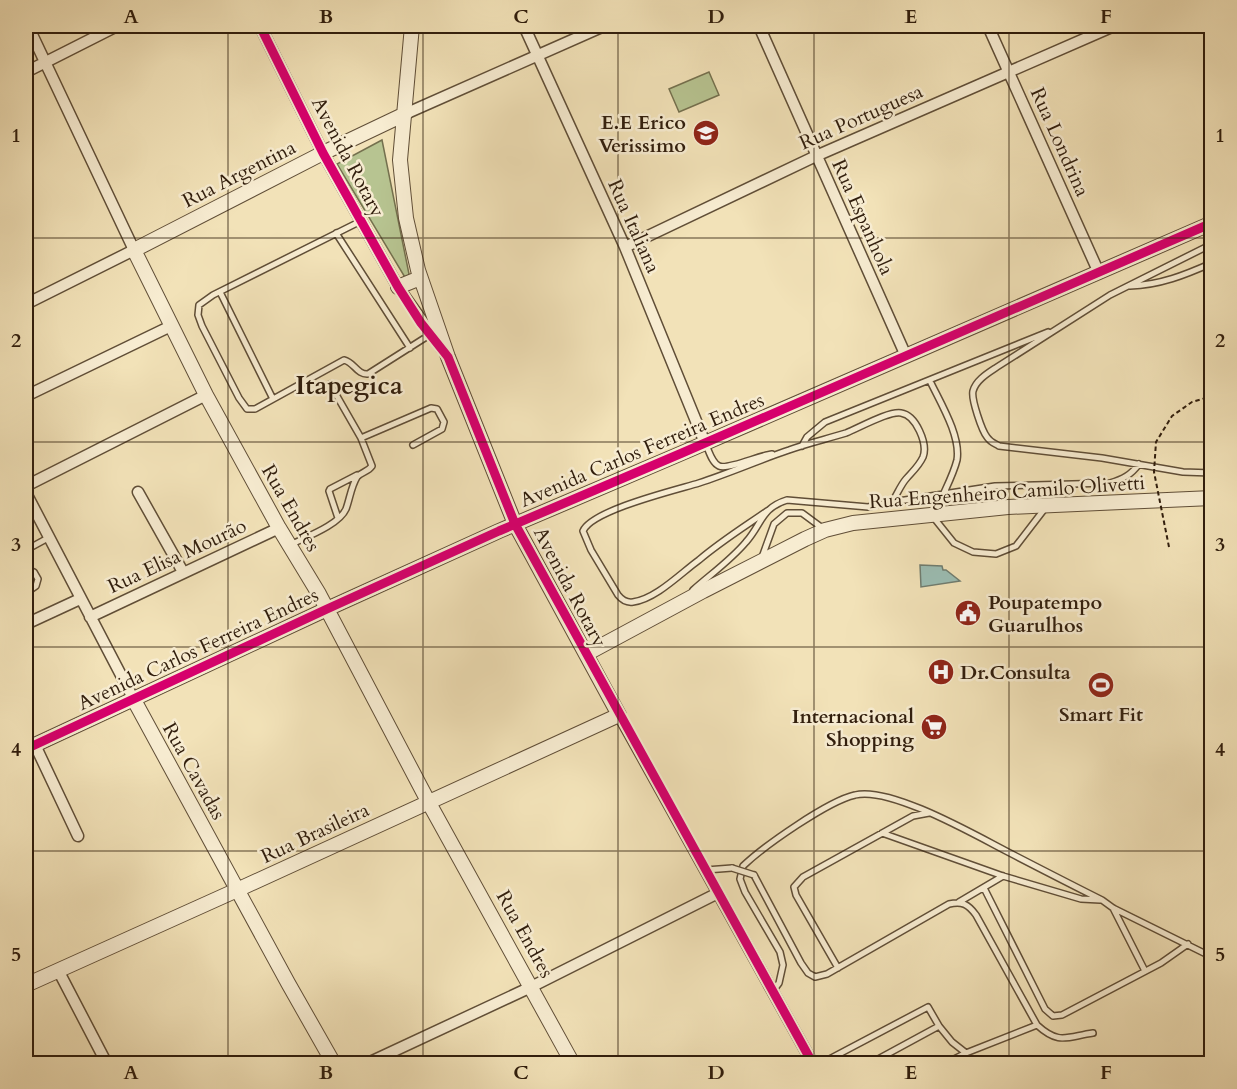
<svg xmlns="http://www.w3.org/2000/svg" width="1237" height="1089" viewBox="0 0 1237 1089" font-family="Cardo,serif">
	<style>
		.green { fill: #b7c491; stroke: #74704e; stroke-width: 1.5 }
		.water { fill: #9bbdb3; stroke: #707d70; stroke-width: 1.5 }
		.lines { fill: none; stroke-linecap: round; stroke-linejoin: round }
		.service-casing { stroke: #604e37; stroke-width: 8 }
		.minor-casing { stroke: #604e37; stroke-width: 13 }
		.tertiary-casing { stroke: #604e37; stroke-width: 16 }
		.service { stroke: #f7ecd1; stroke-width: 5 }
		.minor { stroke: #f7ecd1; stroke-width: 10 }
		.tertiary { stroke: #f7ecd1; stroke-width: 14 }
		.service-bridge-casing { stroke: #604e37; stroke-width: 8; stroke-linecap: butt }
		.path-bridge { stroke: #301d0c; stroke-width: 2; stroke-dasharray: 4.5 3; stroke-linecap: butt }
		.service-bridge { stroke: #f7ecd1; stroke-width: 5 }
		.cycleway-casing { stroke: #f7ecd1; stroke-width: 13 }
		.cycleway { stroke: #d6006c; stroke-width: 9 }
		.grid { fill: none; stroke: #301d0c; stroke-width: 1.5; stroke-opacity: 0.55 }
		.labels { text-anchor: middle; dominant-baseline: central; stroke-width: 5; stroke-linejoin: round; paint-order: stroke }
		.street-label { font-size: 20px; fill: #301d0c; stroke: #f7ecd1 }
		.poi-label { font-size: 20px; font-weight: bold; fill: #301d0c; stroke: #f7ecd1; text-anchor: end }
		.district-label { font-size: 26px; font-weight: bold; fill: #301d0c; stroke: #f7ecd1 }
		.neatline { fill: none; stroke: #301d0c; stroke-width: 2 }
		.grid-label { font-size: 20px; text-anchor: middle; font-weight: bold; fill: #301d0c }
	</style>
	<rect width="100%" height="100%" fill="#f2e2b8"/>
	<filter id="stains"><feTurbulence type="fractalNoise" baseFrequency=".00333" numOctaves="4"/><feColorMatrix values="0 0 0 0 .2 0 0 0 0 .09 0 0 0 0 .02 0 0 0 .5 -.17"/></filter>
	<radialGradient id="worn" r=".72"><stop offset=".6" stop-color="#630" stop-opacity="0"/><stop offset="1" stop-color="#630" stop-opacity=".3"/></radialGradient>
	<path class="green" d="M709 72 719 95 679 112 669 89Z
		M382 140 412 289 337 164Z"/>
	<path class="water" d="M920 565 942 566 943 570H946L960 581 921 587Z"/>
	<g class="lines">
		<defs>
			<path id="service" d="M361 221 213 295 199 305 198 315 202 326 239 398 247 409H255L344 360C354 362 357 375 368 374L431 334
				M336 233 410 348
				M1212 244 1110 295 997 367C988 373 976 380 973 391 971 399 982 431 987 437 990 442 994 443 999 446L1102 458 1183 472 1212 473
				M1130 286C1160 285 1185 275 1212 263
				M220 292 273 399
				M930 381C940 402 961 436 957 460 954 472 948 484 943 495
				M330 384 361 438
				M706 445C709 451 712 463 719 466 728 470 760 455 772 454
				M802 446 807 437 825 422 1048 332
				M892 502 995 486 1110 483C1123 479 1131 475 1139 464
				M338 518 329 491 330 489 357 475
				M934 518 954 543 973 552 996 554 1016 546 1046 507
				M290 545C306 537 339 525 346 509 350 498 351 487 357 477 361 472 368 472 372 466L361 438 431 408 437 409 444 422 442 429 413 445
				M26 550 48 538
				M761 560 774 524 787 513H802L825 530
				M26 569 34 572 38 579 36 586 26 593
				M693 590C711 574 731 560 746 542 762 524 761 508 787 500L868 507 892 502C897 495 900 486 906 479 912 472 919 466 923 457 928 444 916 415 901 413 888 411 859 428 846 433 827 439 808 443 789 450 759 460 730 473 699 483 676 490 592 510 583 531L591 550 618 595C622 600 626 603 633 602 656 599 681 573 699 560 720 542 744 527 767 511
				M882 833 1003 876 1081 899 1100 900
				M706 870 732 868
				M754 875 801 963 808 973 815 977 827 974 949 904C962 901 968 904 976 915L1037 1025C1059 1045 1066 1037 1093 1033
				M984 888 1045 1009 1053 1016 1062 1015 1161 963 1188 944
				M959 902 1003 876
				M1113 908 1145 971
				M838 968 796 895 794 887 803 877 913 816 929 813
				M773 991 779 983 783 965 780 952 745 892 740 879 743 866C764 846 828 801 855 795 890 786 975 835 1008 852 1039 868 1070 884 1102 900L1113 908 1212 957
				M320 1064 329 1058
				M820 1064 928 1007 939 1026
				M869 1064 939 1026 952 1042 966 1053 1037 1025
				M944 1064 966 1053"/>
			<path id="minor" d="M260 26 323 153 398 287 442 349
				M524 26 625 247 705 443
				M759 26 906 356
				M988 26 1099 273
				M26 72 117 26
				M405 114 604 26
				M625 247 816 156 1114 26
				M26 304 134 250 28 26
				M26 396 171 326
				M26 486 206 395
				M138 492 183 572
				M26 493 134 700
				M90 617 279 528
				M26 624 80 599
				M619 715 813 1064
				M35 745 78 836
				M58 970 107 1064
				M366 1064 531 987 718 893"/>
			<path id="tertiary" d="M405 114 323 153 134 250 206 395 279 528 319 594 429 803 573 1064
				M398 287 420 278
				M586 654 703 591 805 539 825 530 853 523 1008 507 1212 498
				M134 700 288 983 334 1064
				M26 749 327 609 499 531 682 453 1212 223
				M26 985 237 890 619 715 515 524 448 357 418 270 406 218 400 160 412 26"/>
		</defs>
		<use href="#service" class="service-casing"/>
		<use href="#minor" class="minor-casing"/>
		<use href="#tertiary" class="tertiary-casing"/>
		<use href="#service" class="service"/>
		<use href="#minor" class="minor"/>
		<use href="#tertiary" class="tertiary"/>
		<defs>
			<path id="service-bridge" d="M732 868 754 875"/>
		</defs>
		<use href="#service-bridge" class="service-bridge-casing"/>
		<path class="path-bridge" d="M1169 547 1154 472 1156 442 1172 416 1192 402 1212 396"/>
		<use href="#service-bridge" class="service-bridge"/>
		<defs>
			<path id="cycleway" d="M260 26 323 153 398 287 421 323 448 357 515 524 813 1064
				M26 749 327 609 499 531 682 453 1212 223"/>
		</defs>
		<use href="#cycleway" class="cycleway-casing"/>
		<use href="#cycleway" class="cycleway"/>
	</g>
	<path class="grid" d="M228 26V1064M423 26V1064M618 26V1064M814 26V1064M1009 26V1064M26 238H1212M26 442H1212M26 647H1212M26 851H1212"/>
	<defs>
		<symbol id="school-disc" viewBox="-11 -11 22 22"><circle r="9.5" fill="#8f2418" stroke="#f7ecd1"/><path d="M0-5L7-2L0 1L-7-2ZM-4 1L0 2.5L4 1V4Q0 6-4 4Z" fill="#fff"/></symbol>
		<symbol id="civic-disc" viewBox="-11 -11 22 22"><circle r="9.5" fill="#8f2418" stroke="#f7ecd1"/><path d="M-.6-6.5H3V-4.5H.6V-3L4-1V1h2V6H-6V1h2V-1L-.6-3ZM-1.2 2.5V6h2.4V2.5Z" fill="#fff"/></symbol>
		<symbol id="hospital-disc" viewBox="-11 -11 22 22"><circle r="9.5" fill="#8f2418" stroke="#f7ecd1"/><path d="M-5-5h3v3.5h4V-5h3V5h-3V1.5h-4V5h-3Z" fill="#fff"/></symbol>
		<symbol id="stadium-disc" viewBox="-11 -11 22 22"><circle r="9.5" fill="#8f2418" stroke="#f7ecd1"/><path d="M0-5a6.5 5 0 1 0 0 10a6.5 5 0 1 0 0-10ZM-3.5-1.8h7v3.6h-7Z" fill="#fff"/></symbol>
		<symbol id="supermarket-disc" viewBox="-11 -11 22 22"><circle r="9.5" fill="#8f2418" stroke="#f7ecd1"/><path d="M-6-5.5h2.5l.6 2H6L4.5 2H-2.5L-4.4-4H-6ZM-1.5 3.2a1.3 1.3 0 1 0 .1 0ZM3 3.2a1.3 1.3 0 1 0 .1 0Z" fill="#fff"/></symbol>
	</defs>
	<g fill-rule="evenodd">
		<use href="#school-disc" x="691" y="118" width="30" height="30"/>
		<use href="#civic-disc" x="953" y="598" width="30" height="30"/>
		<use href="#hospital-disc" x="926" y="657" width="30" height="30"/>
		<use href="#stadium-disc" x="1086" y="670" width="30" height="30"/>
		<use href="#supermarket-disc" x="919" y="712" width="30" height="30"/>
	</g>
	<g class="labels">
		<g class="street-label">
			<text transform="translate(861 117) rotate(-24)">Rua Portuguesa</text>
			<text transform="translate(1060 142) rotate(66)">Rua Londrina</text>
			<text transform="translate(348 157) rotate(62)">Avenida Rotary</text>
			<text transform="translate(239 174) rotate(-27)">Rua Argentina</text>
			<text transform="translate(863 217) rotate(66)">Rua Espanhola</text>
			<text transform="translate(634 226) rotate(66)">Rua Italiana</text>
			<text transform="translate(642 450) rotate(-23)">Avenida Carlos Ferreira Endres</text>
			<text transform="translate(1007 492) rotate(-4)">Rua Engenheiro Camilo Olivetti</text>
			<text transform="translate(291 508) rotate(60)">Rua Endres</text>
			<text transform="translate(177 556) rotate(-25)">Rua Elisa Mourão</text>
			<text transform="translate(570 587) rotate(62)">Avenida Rotary</text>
			<text transform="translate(198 649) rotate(-25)">Avenida Carlos Ferreira Endres</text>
			<text transform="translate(194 771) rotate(61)">Rua Cavadas</text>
			<text transform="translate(315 833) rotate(-25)">Rua Brasileira</text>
			<text transform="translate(525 934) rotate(61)">Rua Endres</text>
		</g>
		<g class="poi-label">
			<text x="686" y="122">E.E Erico<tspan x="686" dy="23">Verissimo</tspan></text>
			<text x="988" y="602" text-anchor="start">Poupatempo<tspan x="988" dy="23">Guarulhos</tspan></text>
			<text x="960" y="672" text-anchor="start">Dr.Consulta</text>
			<text x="1101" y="714" text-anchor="middle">Smart Fit</text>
			<text x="914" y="716">Internacional<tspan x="914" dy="23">Shopping</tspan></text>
		</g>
		<g class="district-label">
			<text x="349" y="385">Itapegica</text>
		</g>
	</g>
	<rect width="1237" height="1089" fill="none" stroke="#f2e2b8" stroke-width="66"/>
	<rect x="33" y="33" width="1171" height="1023" class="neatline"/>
	<g class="grid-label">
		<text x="131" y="23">A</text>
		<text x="326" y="23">B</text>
		<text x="521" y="23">C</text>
		<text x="716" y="23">D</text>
		<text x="911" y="23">E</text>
		<text x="1106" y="23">F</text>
		<text x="16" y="142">1</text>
		<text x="1220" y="142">1</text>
		<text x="16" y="347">2</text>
		<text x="1220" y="347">2</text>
		<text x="16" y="551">3</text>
		<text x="1220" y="551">3</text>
		<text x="16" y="756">4</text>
		<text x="1220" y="756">4</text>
		<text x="16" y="961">5</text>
		<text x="1220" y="961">5</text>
		<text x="131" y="1079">A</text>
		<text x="326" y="1079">B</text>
		<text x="521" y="1079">C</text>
		<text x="716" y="1079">D</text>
		<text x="911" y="1079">E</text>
		<text x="1106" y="1079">F</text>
	</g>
	<rect width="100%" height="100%" filter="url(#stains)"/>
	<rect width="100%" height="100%" fill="url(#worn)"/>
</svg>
